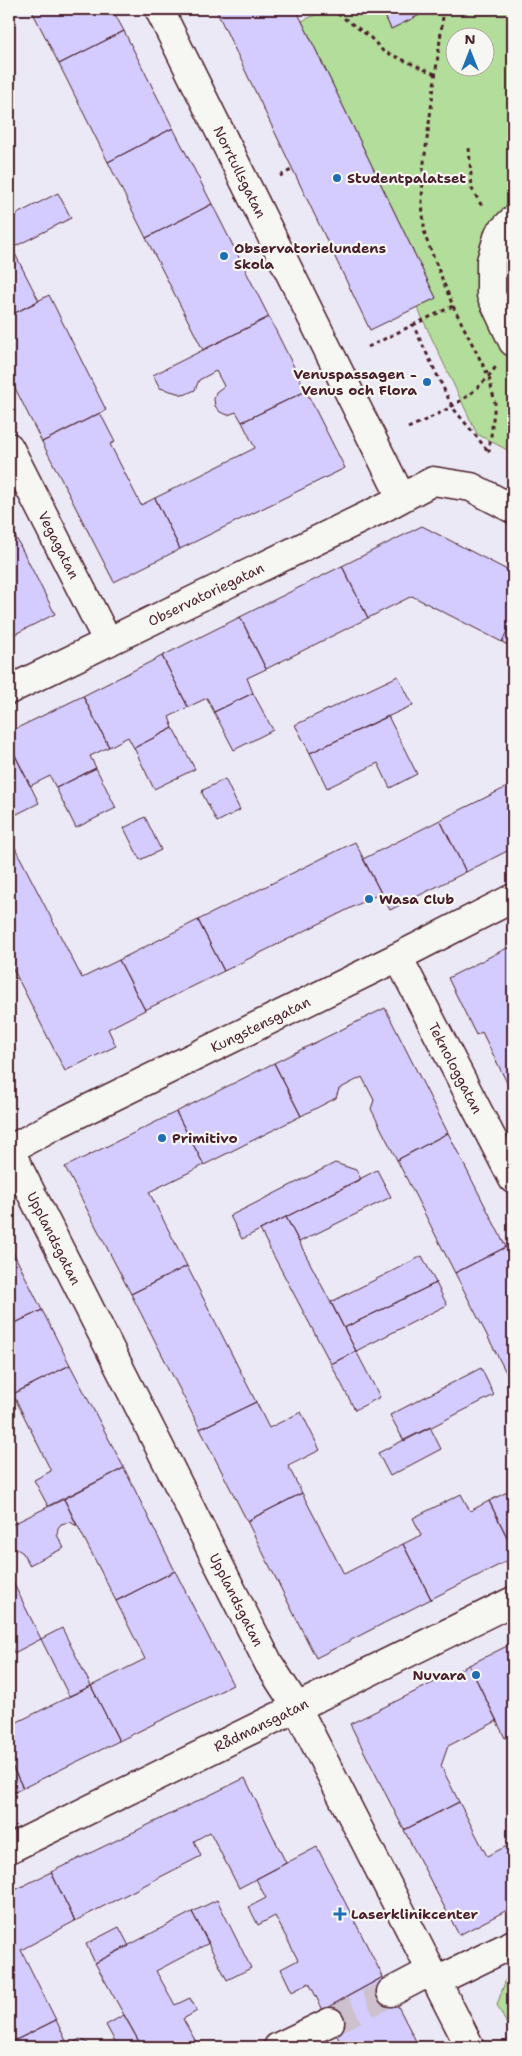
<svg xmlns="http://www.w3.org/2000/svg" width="522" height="2056" viewBox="0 0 522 2056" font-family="'Shantell Sans',sans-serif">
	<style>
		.green { fill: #b3dd9a; stroke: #7e7e62; fill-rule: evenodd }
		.building { fill: #d4ccfe; stroke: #4a1f2b }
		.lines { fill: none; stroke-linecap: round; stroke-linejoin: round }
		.minor-tunnel { stroke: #ccc1cd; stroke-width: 28; stroke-dasharray: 28 14; stroke-linecap: butt }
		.minor-casing { stroke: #4a1f2b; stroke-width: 31 }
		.path { stroke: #4a1f2b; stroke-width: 3; stroke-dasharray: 4 4; stroke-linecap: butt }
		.minor { stroke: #f6f6f2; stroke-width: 28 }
		.poi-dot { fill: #1f6fb2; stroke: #f6f6f2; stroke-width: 2 }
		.labels { text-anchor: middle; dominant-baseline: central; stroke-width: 4.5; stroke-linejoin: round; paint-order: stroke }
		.street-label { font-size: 14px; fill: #4a1f2b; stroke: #f6f6f2 }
		.poi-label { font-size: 14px; font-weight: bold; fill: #4a1f2b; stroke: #f6f6f2; text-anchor: start }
	</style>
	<rect width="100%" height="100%" fill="#ece9f6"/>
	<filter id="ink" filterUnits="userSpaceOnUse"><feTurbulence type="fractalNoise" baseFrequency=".02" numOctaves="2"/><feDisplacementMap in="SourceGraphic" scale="10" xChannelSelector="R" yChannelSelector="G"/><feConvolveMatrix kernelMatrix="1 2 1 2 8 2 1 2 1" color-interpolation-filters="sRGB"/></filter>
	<g filter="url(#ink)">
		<path class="green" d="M328 9H382L391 29 432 9H513V453L477 434 417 307 436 298 302 21ZM454 38H484V68H454Z
			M513 1975V2036L497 2005 506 1979Z"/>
		<path class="building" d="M31 9H112L124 31 59 64Z
			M219 9H296L436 298 370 330 216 10Z
			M382 9H432L391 29Z
			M124 31 173 128 108 162 59 64Z
			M173 128 212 204 146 238 108 162Z
			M58 193 71 218 12 248 39 301 9 316V218Z
			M212 204 269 317 203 350 146 238Z
			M49 295 106 410 42 442 9 376V316Z
			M269 317 306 391 242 422 236 412 228 415 220 412 215 406 214 399 216 392 224 386 216 371 199 380 195 390 184 395 160 388 153 375Z
			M306 391 345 468 180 549 155 498 255 448 242 422Z
			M100 413 115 442 110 444 141 505 155 498 180 549 114 582 42 442Z
			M9 524 55 614 9 637Z
			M422 526 513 573V619L502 642 412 596 368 618 342 566Z
			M342 566 368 618 266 669 240 617Z
			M240 617 266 669 247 678 253 693 214 712 207 698 188 707 162 656Z
			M513 619V648L502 642Z
			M162 656 188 707 169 717 173 728 134 748 128 737 109 747 83 696Z
			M398 676 413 705 310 753 295 725Z
			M253 693 273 730 234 750 214 712Z
			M83 696 109 747 90 756 96 768 56 788 50 776 30 786 9 743V732Z
			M388 716 417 774 390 788 378 763 327 788 310 753Z
			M173 728 195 769 154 789 134 748Z
			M13 751 39 803 9 818V753Z
			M96 768 116 808 76 828 56 788Z
			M225 779 240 810 217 822 202 793 203 790Z
			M513 784V848L466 872 440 820Z
			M145 817 161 850 140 860 124 828Z
			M440 820 466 872 390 910 363 859Z
			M9 836 82 978 119 960 145 1010 108 1029 116 1046 65 1071 9 961Z
			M355 842 381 893 224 971 198 920Z
			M198 920 224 971 145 1010 119 960Z
			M513 945V1095L482 1032 476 1035 448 978Z
			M385 1008 448 1133 397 1160 371 1109 374 1100 362 1077 339 1089 336 1098 301 1116 274 1063Z
			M274 1063 301 1116 204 1165 176 1112Z
			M176 1112 204 1165 149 1192 187 1266 131 1294 65 1167Z
			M448 1133 506 1247 455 1273 397 1160Z
			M335 1163 356 1170 361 1179 242 1239 230 1216Z
			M377 1170 391 1197 299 1242 286 1217Z
			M286 1217 356 1351 331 1364 260 1230Z
			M9 1244 42 1310 9 1326Z
			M506 1247 513 1262V1386L455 1273Z
			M422 1256 436 1283 344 1328 331 1302Z
			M187 1266 256 1402 200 1429 131 1294Z
			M436 1283 447 1305 356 1351 344 1328Z
			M42 1310 70 1365 13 1394 9 1386V1326Z
			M356 1351 380 1397 355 1410 331 1364Z
			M70 1365 124 1468 48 1506 34 1480 51 1471 13 1394Z
			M481 1368 494 1395 404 1441 390 1415Z
			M256 1402 269 1428 301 1412 320 1450 288 1466 302 1493 247 1521 200 1429Z
			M430 1427 441 1449 390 1476 378 1453Z
			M124 1468 175 1571 116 1601 64 1499Z
			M513 1489V1549L489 1501Z
			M302 1493 344 1574 403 1544 431 1599 316 1658 247 1521Z
			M461 1494 470 1511 489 1501 513 1549V1558L431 1599 403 1544 421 1535 413 1518Z
			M64 1499 77 1526 70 1522 61 1524 58 1528 57 1535 64 1548 29 1565 23 1553 17 1549 9 1550V1526Z
			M175 1571 233 1685 119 1741 91 1686 145 1659 116 1601Z
			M9 1574 41 1639 14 1653 9 1642Z
			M62 1628 91 1686 69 1696 41 1639Z
			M513 1643V1734L505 1738 469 1665Z
			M469 1665 497 1721 448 1746 441 1766 459 1802 404 1830 350 1724Z
			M91 1686 119 1741 23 1788 9 1760V1726Z
			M9 1760 23 1788 9 1795Z
			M245 1778 286 1863 239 1888 210 1832 194 1841 201 1856 75 1921 51 1872Z
			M459 1802 487 1856 513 1843V1907L459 1935 404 1830Z
			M317 1847 383 1977 323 2010 309 1983 292 1992 281 1969 298 1960 275 1916 258 1925 249 1907 266 1898 256 1879Z
			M51 1872 75 1921 21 1950 56 2020 10 2043 9 1893Z
			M217 1900 251 1968 227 1980 192 1912Z
			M192 1912 209 1943 156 1971 175 2005 190 1998 197 2011 183 2019 199 2047H142L95 1963Z
			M119 1927 129 1946 95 1963 86 1944Z
			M383 1977 419 2047H343L323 2010Z
			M124 2015 142 2047H118L106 2025Z
			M56 2020 68 2045 80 2039 89 2044 91 2047H12L10 2043Z"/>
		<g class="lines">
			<path class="minor-tunnel" d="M330 2022 391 1992"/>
			<defs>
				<g id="minor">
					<path id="s1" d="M159 9 401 497"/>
					<path d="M513 220 499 234 491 261V295L513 342"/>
					<path id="s2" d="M9 447 108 642"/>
					<path id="s3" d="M9 690 383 508 433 481 471 487 513 509"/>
					<path id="s4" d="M398 957 513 1179"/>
					<path id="s5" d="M9 1149 269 1664 296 1706 470 2047"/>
					<path id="s6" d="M9 1150 51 1127 398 957 513 898"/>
					<path id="s7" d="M9 1849 513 1601"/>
					<path d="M437 1981 513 1944"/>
					<path d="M391 1992 431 1971"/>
					<path d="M278 2047 330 2022"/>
				</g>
			</defs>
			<use href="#minor" class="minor-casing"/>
			<path class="path" d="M331 9 369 36 383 51 435 74
				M444 9 423 170 422 203 425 236 453 306 489 377 495 403 489 452
				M469 148 472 189 483 208
				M280 176 293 169
				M413 325 453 306
				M368 347 413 325 453 408 489 452
				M408 428C442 413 476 397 497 365"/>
			<use href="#minor" class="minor"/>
		</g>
	</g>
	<g class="poi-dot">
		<circle cx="337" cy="178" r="5"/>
		<circle cx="224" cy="256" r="5"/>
		<circle cx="427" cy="382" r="5"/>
		<circle cx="369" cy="899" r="5"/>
		<circle cx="162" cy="1138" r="5"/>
		<circle cx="476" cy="1675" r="5"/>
		<path d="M337.5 1906.5h5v5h5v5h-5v5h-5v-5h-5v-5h5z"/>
	</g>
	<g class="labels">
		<g class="street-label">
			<text stroke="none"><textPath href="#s1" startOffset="182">Norrtullsgatan</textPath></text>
			<text stroke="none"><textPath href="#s2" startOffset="110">Vegagatan</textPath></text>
			<text stroke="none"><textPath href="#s3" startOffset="219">Observatoriegatan</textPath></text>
			<text stroke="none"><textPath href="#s6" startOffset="281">Kungstensgatan</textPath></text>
			<text stroke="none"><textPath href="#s4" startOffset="125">Teknologgatan</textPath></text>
			<text stroke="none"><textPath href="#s5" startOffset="100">Upplandsgatan</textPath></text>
			<text stroke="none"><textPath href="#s5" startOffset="505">Upplandsgatan</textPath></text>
			<text stroke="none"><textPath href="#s7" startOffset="281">Rådmansgatan</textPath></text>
		</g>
		<g class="poi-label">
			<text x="347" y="178">Studentpalatset</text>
			<text x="234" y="248">Observatorielundens<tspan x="234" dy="16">Skola</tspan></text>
			<text x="417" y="374" text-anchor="end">Venuspassagen -<tspan x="417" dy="16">Venus och Flora</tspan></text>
			<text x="379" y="899">Wasa Club</text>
			<text x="172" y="1138">Primitivo</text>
			<text x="466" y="1675" text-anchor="end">Nuvara</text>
			<text x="351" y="1914">Laserklinikcenter</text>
		</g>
	</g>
	<rect width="522" height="2056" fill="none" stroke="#f6f6f2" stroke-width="30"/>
	<rect x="15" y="15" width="492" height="2026" fill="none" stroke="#4a1f2b" stroke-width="2" filter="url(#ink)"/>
	<g transform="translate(470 52)"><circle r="24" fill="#f6f6f2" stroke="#b1a0a2"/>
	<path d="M0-4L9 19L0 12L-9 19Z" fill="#1f6fb2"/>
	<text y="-8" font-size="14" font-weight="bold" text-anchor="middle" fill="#4a1f2b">N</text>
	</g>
</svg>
